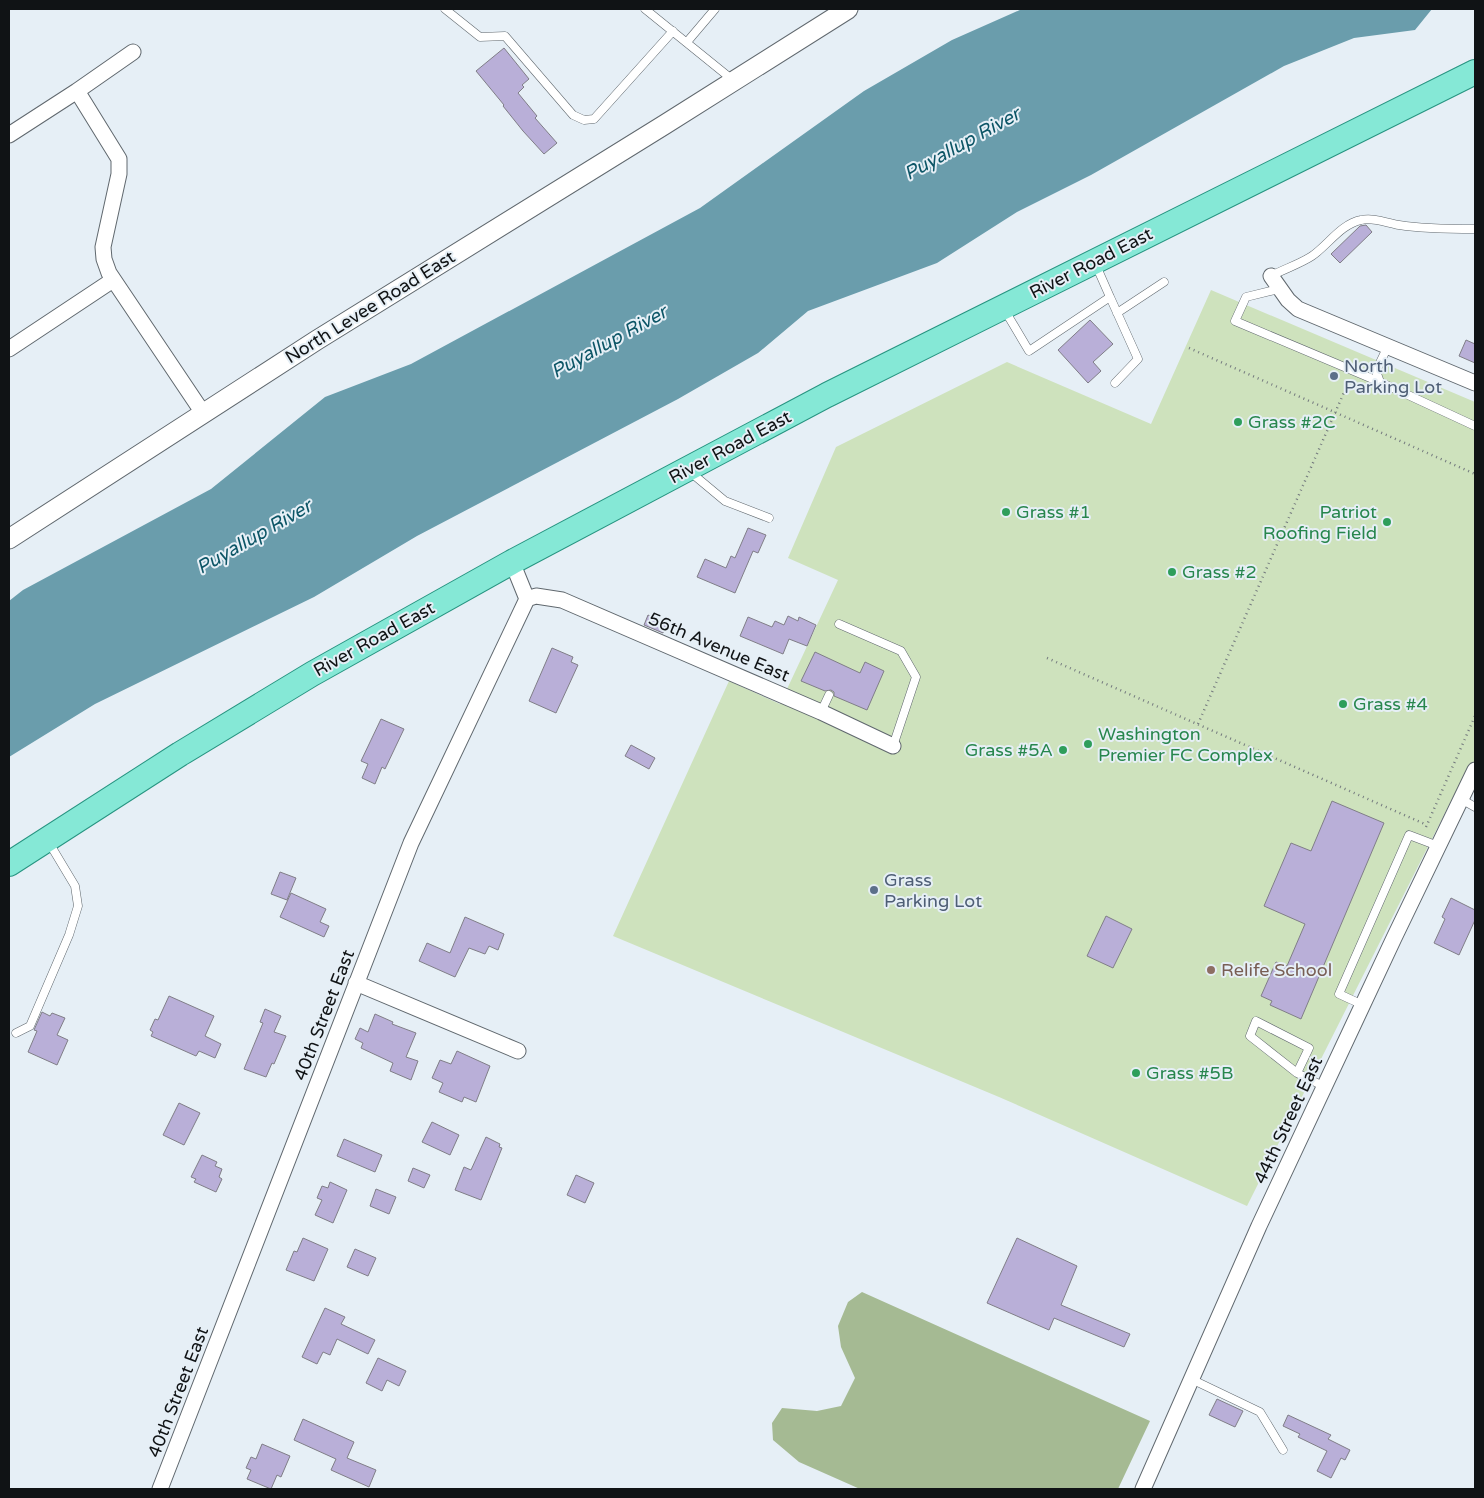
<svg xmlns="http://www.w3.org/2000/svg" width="1484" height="1498" viewBox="0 0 1484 1498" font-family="'Varela Round',sans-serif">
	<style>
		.green { fill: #cee2bd }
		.forest { fill: #a5ba93 }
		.water { fill: #6a9dac }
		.building { fill: #b9afd8; stroke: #807e87 }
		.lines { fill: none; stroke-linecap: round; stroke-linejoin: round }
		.service-casing { stroke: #60686e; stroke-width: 9 }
		.minor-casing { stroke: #60686e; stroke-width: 17 }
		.tertiary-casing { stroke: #60686e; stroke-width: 21 }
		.primary-casing { stroke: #279481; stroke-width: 26 }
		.path { stroke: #747a7e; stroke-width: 2.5; stroke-dasharray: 1 4; stroke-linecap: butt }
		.service { stroke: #fff; stroke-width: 8 }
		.minor { stroke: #fff; stroke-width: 15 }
		.tertiary { stroke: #fff; stroke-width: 19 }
		.primary { stroke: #85e8d6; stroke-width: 24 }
		.service-dot { fill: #5c6f8a; stroke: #e6eff6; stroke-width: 2 }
		.leisure-dot { fill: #2e9e5b; stroke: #e6eff6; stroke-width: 2 }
		.education-dot { fill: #8d6e63; stroke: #e6eff6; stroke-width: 2 }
		.labels { text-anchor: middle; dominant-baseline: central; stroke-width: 4; stroke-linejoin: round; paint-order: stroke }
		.street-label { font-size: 18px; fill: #101315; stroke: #e6eff6 }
		.service-label { font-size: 18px; fill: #4e5e75; stroke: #e6eff6; text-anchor: start }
		.leisure-label { font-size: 18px; fill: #27864d; stroke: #e6eff6; text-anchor: start }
		.education-label { font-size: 18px; fill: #785e54; stroke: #e6eff6; text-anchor: start }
		.water-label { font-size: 19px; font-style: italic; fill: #0c5566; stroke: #e6eff6 }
	</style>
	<rect width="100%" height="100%" fill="#e6eff6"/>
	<path class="green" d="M1211 290 1475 402V791L1459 785 1247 1206 999 1097 613 936 729 681 780 704 838 580 788 558 836 447 1007 362 1151 424Z"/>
	<path class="forest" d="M862 1292 1150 1421 1118 1489H860L799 1462 773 1440 772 1423 782 1408 817 1411 841 1406 855 1378 841 1347 838 1326 848 1302Z"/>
	<path class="water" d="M1022 9H1432L1415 30 1354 38 1284 66 1091 175 1017 212 937 263 808 311 758 353 678 399 417 536 314 597 95 704 9 757V601L23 590 211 489 325 397 411 364 700 208 864 91 952 40Z"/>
	<path class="building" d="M504 48 529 79 522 85 524 87 518 93 537 116 535 118 557 143 544 154 523 131 503 106 504 105 476 71Z
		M1366 225 1372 232 1340 263 1331 254 1360 226Z
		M1090 320 1113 344 1093 362 1101 371 1088 383 1058 350Z
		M1466 340 1475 344V363L1459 356Z
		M748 528 766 535 758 553 753 551 735 593 697 577 705 559 726 568 731 556 735 558Z
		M648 615 667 624 663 633 644 625Z
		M788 616 798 621 799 617 816 625 807 646 789 639 783 654 740 636 748 617 772 627 775 621 784 625Z
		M552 648 573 657 571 662 578 665 556 713 529 701Z
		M815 652 860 673 865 662 884 671 867 710 834 696V692L831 690 825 691 801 681Z
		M381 719 404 729 385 769 382 767 375 784 362 778 368 764 361 761Z
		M631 745 655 758 649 769 625 756Z
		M1332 801 1384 823 1301 1019 1270 1005 1272 1001 1261 996 1276 962 1287 966 1305 924 1264 906 1291 843 1311 851Z
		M280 872 296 878 287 900 271 894Z
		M291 893 326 909 320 922 329 926 324 937 280 917Z
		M1451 898 1475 910V920L1459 955 1434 943 1445 919 1442 917Z
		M1106 916 1132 929 1113 968 1087 956Z
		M465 917 504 934 498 950 489 946 485 954 469 948 455 977 419 961 427 943 450 953Z
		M169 996 214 1016 205 1036 221 1044 215 1058 199 1051 196 1056 151 1036 153 1032 150 1030 155 1019 158 1020Z
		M265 1009 281 1016 274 1032 286 1036 274 1064 272 1063 266 1077 244 1069 263 1023 260 1022Z
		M42 1012 50 1016 52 1013 65 1018 57 1035 68 1040 57 1065 28 1052 37 1031 34 1030Z
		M375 1014 393 1022 392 1024 416 1033 406 1057 418 1061 411 1080 390 1071 393 1063 361 1048 363 1043 355 1039 360 1028 368 1032Z
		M457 1051 490 1066 476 1102 464 1097 462 1102 439 1092 443 1083 432 1078 440 1060 451 1064Z
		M179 1103 200 1113 184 1145 163 1135Z
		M432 1122 459 1135 450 1155 422 1142Z
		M486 1137 500 1144 499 1147 502 1148 481 1200 455 1190 464 1167 471 1170Z
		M344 1139 382 1155 375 1172 337 1156Z
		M202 1155 217 1162 215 1166 222 1169 219 1177 222 1179 216 1192 194 1182 196 1179 191 1177Z
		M413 1168 430 1175 424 1188 408 1181Z
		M576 1175 594 1183 585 1203 567 1195Z
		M330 1182 347 1190 333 1223 315 1215 322 1200 317 1198 322 1186 328 1188Z
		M376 1189 396 1197 389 1214 370 1206Z
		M303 1238 328 1249 314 1281 286 1270 294 1251 297 1252Z
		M1017 1238 1077 1266 1061 1305 1130 1334 1124 1347 1054 1318 1049 1330 987 1303Z
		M355 1249 376 1258 368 1276 347 1267Z
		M325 1308 345 1317 341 1324 375 1340 368 1354 337 1339 330 1355 323 1352 317 1364 302 1357Z
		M378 1358 406 1371 399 1386 387 1380 382 1391 366 1383Z
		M1217 1399 1243 1411 1235 1427 1209 1415Z
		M1288 1415 1331 1435 1328 1439 1350 1450 1345 1460 1341 1458 1331 1478 1317 1471 1327 1451 1298 1437 1300 1434 1283 1426Z
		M303 1419 354 1442 347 1458 376 1470 369 1487 331 1470 336 1459 294 1440Z
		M262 1444 290 1456 281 1477 277 1475 271 1489 247 1479 251 1470 246 1468 251 1457 256 1459Z"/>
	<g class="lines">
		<defs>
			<path id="service" d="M445 9 480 37 505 36 573 115 584 120 594 119 673 31
				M645 9 734 81
				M687 42 715 9
				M1271 276C1284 269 1300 264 1312 256 1328 245 1341 224 1361 220 1373 217 1387 223 1399 225 1424 229 1450 229 1475 229
				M1279 289 1246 297 1235 321 1380 382
				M1110 297 1138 359 1115 383
				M1004 309 1029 351 1110 297 1095 263
				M1117 313 1164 282
				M1388 346 1376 371 1380 382 1475 426
				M689 471 725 501 769 518
				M839 624 901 651 916 677 893 746
				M821 712 829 695
				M1461 799 1475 807
				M1363 1005 1339 994 1409 835 1438 846
				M16 1033 30 1026 69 935 78 906 75 886 48 841
				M1297 1073 1309 1048 1256 1021 1250 1036 1297 1073 1325 1087
				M1191 1379 1260 1412 1283 1450"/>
			<path id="minor" d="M77 91 133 52
				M9 135 77 91 119 159V174L103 247 104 259 109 273 203 413
				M1271 276 1288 300 1298 309 1475 383
				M9 349 113 280
				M527 599 536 596 562 600 821 712 893 746
				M356 983 518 1051
				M160 1489 411 843 527 599 512 562
				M1143 1489 1259 1226 1394 938 1475 770"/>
			<path id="tertiary" d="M9 539 317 340 664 125 848 9"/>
			<path id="primary" d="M9 864 180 754 312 674 512 562 827 395 1475 72"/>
		</defs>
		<use href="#service" class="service-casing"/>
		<use href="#minor" class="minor-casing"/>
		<use href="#tertiary" class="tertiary-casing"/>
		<use href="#primary" class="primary-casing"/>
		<path class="path" d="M1189 348 1475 474
			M1047 658 1427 825
			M1198 724 1349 381
			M1426 827 1475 716"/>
		<use href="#service" class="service"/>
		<use href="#minor" class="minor"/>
		<use href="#tertiary" class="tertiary"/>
		<use href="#primary" class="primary"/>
	</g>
	<g class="service-dot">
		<circle cx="1334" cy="376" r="5"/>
		<circle cx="874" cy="890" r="5"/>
	</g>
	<g class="leisure-dot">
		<circle cx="1238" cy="422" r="5"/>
		<circle cx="1006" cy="512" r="5"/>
		<circle cx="1387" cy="522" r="5"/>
		<circle cx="1172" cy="572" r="5"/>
		<circle cx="1343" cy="704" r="5"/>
		<circle cx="1088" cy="744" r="5"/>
		<circle cx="1063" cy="750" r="5"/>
		<circle cx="1136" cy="1073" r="5"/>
	</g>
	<circle class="education-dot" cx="1211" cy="970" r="5"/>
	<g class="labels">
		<g class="street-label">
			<text transform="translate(1091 263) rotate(-27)">River Road East</text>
			<text transform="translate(370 307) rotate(-32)">North Levee Road East</text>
			<text transform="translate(730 447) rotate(-28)">River Road East</text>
			<text transform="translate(374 639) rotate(-29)">River Road East</text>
			<text transform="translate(719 647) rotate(23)">56th Avenue East</text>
			<text transform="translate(324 1015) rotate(-69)">40th Street East</text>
			<text transform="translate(1288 1120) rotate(-65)">44th Street East</text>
			<text transform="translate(178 1392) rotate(-69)">40th Street East</text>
		</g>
		<g class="service-label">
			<text x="1344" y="366">North<tspan x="1344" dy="21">Parking Lot</tspan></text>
			<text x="884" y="880">Grass<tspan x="884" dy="21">Parking Lot</tspan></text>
		</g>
		<g class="leisure-label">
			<text x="1248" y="422">Grass #2C</text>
			<text x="1016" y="512">Grass #1</text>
			<text x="1377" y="512" text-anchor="end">Patriot<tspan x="1377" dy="21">Roofing Field</tspan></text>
			<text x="1182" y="572">Grass #2</text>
			<text x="1353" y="704">Grass #4</text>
			<text x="1098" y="734">Washington<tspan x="1098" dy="21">Premier FC Complex</tspan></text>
			<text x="1053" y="750" text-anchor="end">Grass #5A</text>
			<text x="1146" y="1073">Grass #5B</text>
		</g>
		<g class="education-label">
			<text x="1221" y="970">Relife School</text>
		</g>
		<g class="water-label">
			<text transform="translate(962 144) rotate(-29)">Puyallup River</text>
			<text transform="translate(609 342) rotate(-29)">Puyallup River</text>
			<text transform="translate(254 537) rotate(-30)">Puyallup River</text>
		</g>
	</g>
	<rect width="1484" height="1498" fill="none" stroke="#101315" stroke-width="20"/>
</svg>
